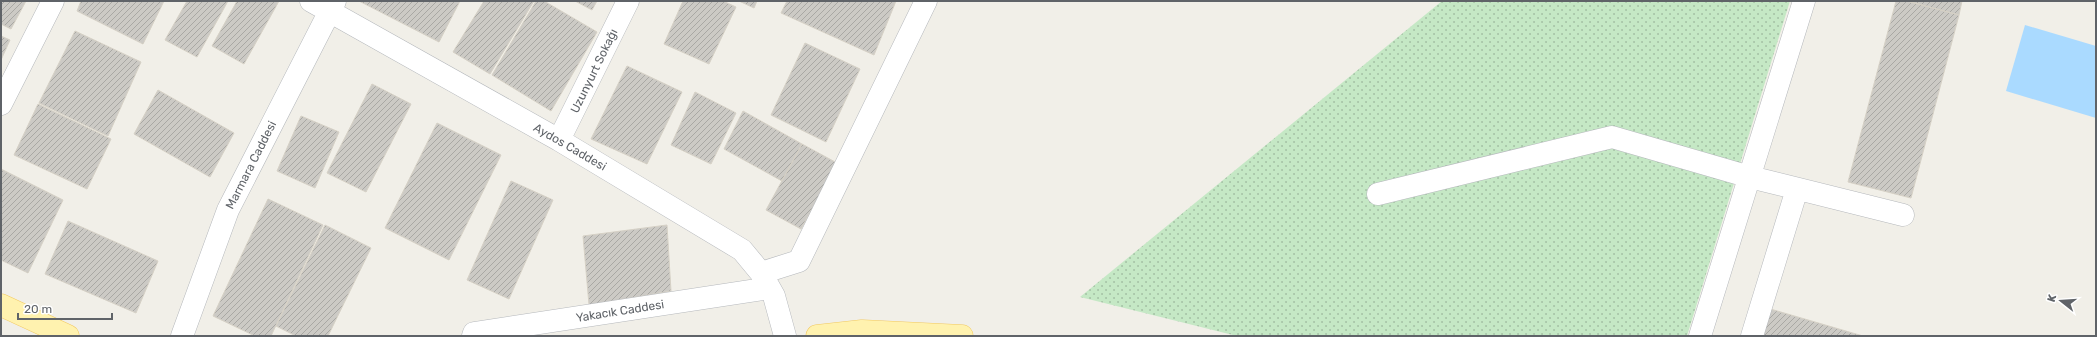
<svg xmlns="http://www.w3.org/2000/svg" width="2097" height="337" viewBox="0 0 2097 337" font-family="Rubik,sans-serif">
	<style>
		.grass { fill: url(#grass-dots) }
		.water { fill: #aadaff }
		.building { fill: url(#building-hatch); stroke: #d6d1c6 }
		.lines { fill: none; stroke-linecap: round; stroke-linejoin: round }
		.minor-casing { stroke: #b5b8bc; stroke-width: 23 }
		.major-casing { stroke: #f2c960; stroke-width: 23 }
		.minor { stroke: #fff; stroke-width: 22 }
		.major { stroke: #fff2af; stroke-width: 22 }
		.labels { text-anchor: middle; dominant-baseline: central; stroke-width: 3; stroke-linejoin: round; paint-order: stroke }
		.street-label { font-size: 12px; fill: #5f6368; stroke: #fff }
	</style>
	<defs>
		<pattern id="grass-dots" width="8" height="8" patternUnits="userSpaceOnUse"><rect width="8" height="8" fill="#c5e8c5"/><path d="M2 2h.1M6 6h.1" fill="none" stroke="#a3c0a4" stroke-width="1.8" stroke-linecap="round"/></pattern>
		<pattern id="building-hatch" width="6" height="6" patternUnits="userSpaceOnUse"><rect width="6" height="6" fill="#cccac5"/><path d="M-1 1l2-2M0 6l6-6M5 7l2-2" fill="none" stroke="#a9a8a4"/></pattern>
	</defs>
	<rect width="100%" height="100%" fill="#f1efe8"/>
	<path class="grass" d="M1442 1H1790L1687 336H1237L1080 297Z"/>
	<path class="water" d="M2025 25 2096 46V118L2006 91Z"/>
	<path class="building" d="M1 1H26L11 29 1 24Z
		M81 1H164L143 44 77 11Z
		M187 1H228L197 57 165 40Z
		M237 1H279L244 64 212 46Z
		M359 1H460L439 42Z
		M484 1H534L490 74 453 52Z
		M536 1H544L597 32 551 111 492 75Z
		M575 1H597L592 10Z
		M683 1H723L736 7 709 64 664 44Z
		M739 1H757L754 8Z
		M787 1H896L874 55 781 13Z
		M1896 1H1907L1959 15 1911 198 1848 182Z
		M1907 1H1962L1959 15Z
		M75 31 141 62 108 136 39 103Z
		M1 36 10 40 1 60Z
		M805 43 860 69 826 142 771 115Z
		M627 66 682 92 647 164 591 139Z
		M372 84 411 104 366 192 327 173Z
		M158 90 234 133 210 177 134 134Z
		M695 92 736 113 711 164 671 145Z
		M38 104 111 139 87 189 14 155Z
		M743 111 802 144 782 181 724 149Z
		M301 116 339 132 315 188 277 171Z
		M437 123 501 155 449 260 385 228Z
		M802 144 837 163 801 229 766 210Z
		M1 169 63 200 28 273 1 260Z
		M511 181 553 200 509 299 467 280Z
		M268 199 323 225 271 336H255L213 316Z
		M68 221 158 261 136 313 45 274Z
		M325 225 371 248 328 336H296L276 326Z
		M667 225 671 291 589 305 583 236Z
		M1767 308 1863 336H1759Z"/>
	<g class="lines">
		<defs>
			<path id="minor" d="M311 1 559 140 742 250 761 273 774 296 785 336
				M1 104 53 1
				M559 140 628 1
				M1378 194 1612 137 1750 177 1903 215
				M761 273 799 261 926 1
				M182 336 228 210 335 1
				M473 336 474 333 769 288
				M1700 336 1804 1
				M1752 336 1797 189"/>
			<path id="major" d="M1 305 68 336
				M817 336 862 331 962 336"/>
		</defs>
		<use href="#minor" class="minor-casing"/>
		<use href="#major" class="major-casing"/>
		<use href="#minor" class="minor"/>
		<use href="#major" class="major"/>
	</g>
	<g class="labels">
		<g class="street-label">
			<text transform="translate(594 71) rotate(-64)">Uzunyurt Sokağı</text>
			<text transform="translate(570 147) rotate(30)">Aydos Caddesi</text>
			<text transform="translate(251 165) rotate(-63)">Marmara Caddesi</text>
			<text transform="translate(620 311) rotate(-9)">Yakacık Caddesi</text>
		</g>
	</g>
	<rect width="2097" height="337" fill="none" stroke="#5f6368" stroke-width="4"/>
	<g transform="translate(2061 301) rotate(287)" stroke="#ffffff" stroke-width="3" paint-order="stroke">
	<path d="M0-3L7 15L0 10L-7 15Z" fill="#5f6368"/>
	<text y="-6" font-size="11" font-weight="bold" text-anchor="middle" fill="#5f6368">K</text>
	</g>
	<path d="M18 313v6h94v-6" fill="none" stroke="#5f6368" stroke-width="2"/>
	<text x="24" y="313" font-size="12" fill="#5f6368" stroke="#ffffff" stroke-width="3" paint-order="stroke">20 m</text>
</svg>
